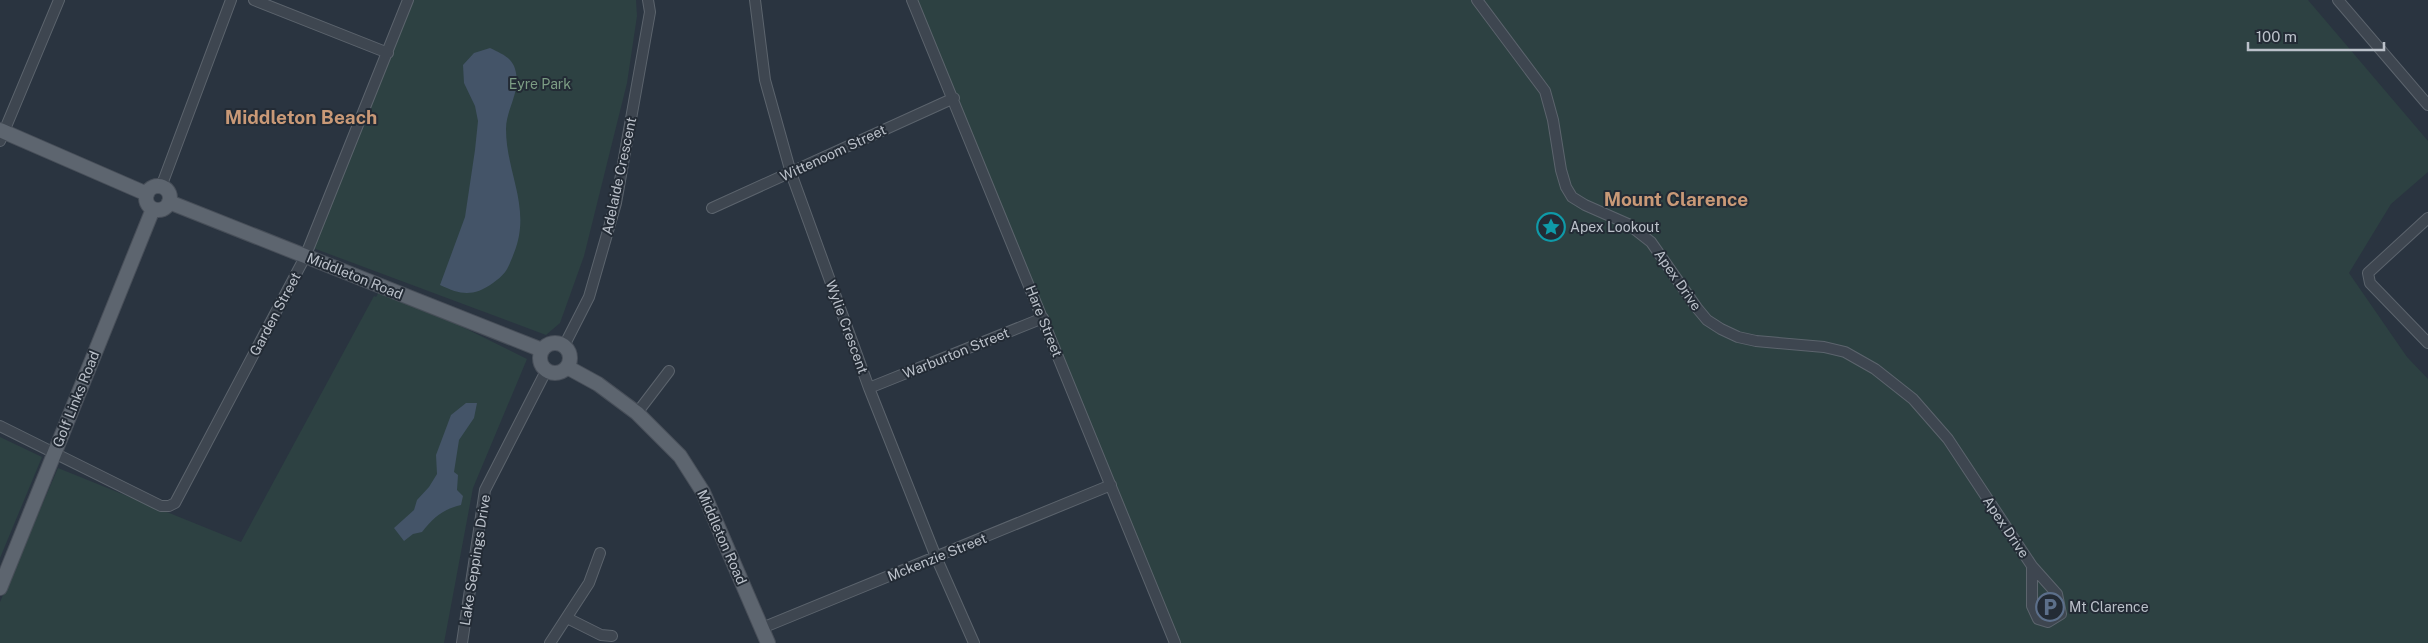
<svg xmlns="http://www.w3.org/2000/svg" width="2428" height="643" viewBox="0 0 2428 643" font-family="'Public Sans',sans-serif">
	<style>
		.green { fill: #2d4142 }
		.water { fill: #445468 }
		.lines { fill: none; stroke-linecap: round; stroke-linejoin: round }
		.minor-casing { stroke: #5c646d; stroke-width: 12 }
		.major-casing { stroke: #484f59; stroke-width: 16 }
		.minor { stroke: #3e4650; stroke-width: 10 }
		.major { stroke: #5d656f; stroke-width: 14 }
		.labels { text-anchor: middle; dominant-baseline: central; stroke-width: 4; stroke-linejoin: round; paint-order: stroke }
		.park-label { font-size: 14px; fill: #7c9d84; stroke: #232b35 }
		.street-label { font-size: 14px; fill: #bbc1ca; stroke: #232b35 }
		.poi-label { font-size: 14px; fill: #bbc1ca; stroke: #232b35; text-anchor: start }
		.district-label { font-size: 19px; font-weight: bold; fill: #c99977; stroke: #232b35 }
	</style>
	<rect width="100%" height="100%" fill="#2a3440"/>
	<path class="green" d="M414 0H636L637 16 627 83 584 256 560 323 546 335 313 248Z
		M910 0H2308L2428 141V172L2391 204 2349 273 2407 357 2428 379V643H1175Z
		M382 287 527 359 473 488 444 643H0V602L58 468 241 542 374 296 376 297Z
		M0 437 42 457 0 558Z"/>
	<path class="water" d="M490 48C502 54 514 58 516 73 520 93 506 110 506 129 506 173 532 208 514 253 508 268 507 273 493 283 473 297 461 295 440 285L465 217 475 150 478 121 475 106 464 83 463 65 474 53Z
		M466 403H477L474 418 459 440 454 472 458 475 457 490 463 496 461 505C443 509 433 518 422 532L413 534 404 541 394 528 414 510 417 500 429 487 437 474 436 455 451 415Z"/>
	<g class="lines">
		<defs>
			<path id="minor" d="M254 0 388 53
				M755 0 765 80 791 173 869 388 936 557 974 643
				M912 0 1175 643
				M1477 0 1545 91 1553 120 1561 170 1566 187 1572 197 1585 205 1628 224 1651 242 1697 308 1707 320 1721 329 1738 337 1756 341 1824 347 1845 352 1875 369 1913 399 1948 439 2032 566 2057 594 2061 614 2048 622 2038 619 2032 606V566
				M2338 0 2428 105
				M0 141 59 0
				M161 187 231 0
				M712 208 954 98
				M2428 218 2368 273 2370 283 2428 343
				M564 346 589 297 616 203 650 12 648 0
				M869 388 1043 318
				M637 413 669 371
				M0 426 161 506H169L175 503 305 257 408 0
				M567 618 601 635 612 636
				M762 628 1111 485
				M462 643 485 490 546 371
				M550 643 589 583 600 553"/>
			<path id="major" d="M0 130 147 194
				M146 198a12 12 0 1 1 24 0a12 12 0 1 1-24 0Z
				M169 202 542 350
				M540 358a15 15 0 1 1 30 0a15 15 0 1 1-30 0Z
				M567 367 598 384 637 413 680 456 703 492 768 643
				M0 588 153 209"/>
		</defs>
		<use href="#minor" class="minor-casing"/>
		<use href="#major" class="major-casing"/>
		<use href="#minor" class="minor"/>
		<use href="#major" class="major"/>
	</g>
	<defs>
		<symbol id="sight-ring" viewBox="-11 -11 22 22"><circle r="9.5" fill="#232b35" stroke="#0f9aa8" stroke-width="1.5"/><path d="M0-6L1.8-2.2L6-1.7L2.9 1.2L3.7 5.4L0 3.3L-3.7 5.4L-2.9 1.2L-6-1.7L-1.8-2.2Z" fill="#0f9aa8"/></symbol>
		<symbol id="parking-ring" viewBox="-11 -11 22 22"><circle r="9.5" fill="#232b35" stroke="#5c6f8a" stroke-width="1.5"/><path d="M-3.5-5.5H1a3.5 3.5 0 0 1 0 7H-1V5.5H-3.5ZM-1-3.4V-.6H.8a1.4 1.4 0 0 0 0-2.8Z" fill="#5c6f8a"/></symbol>
	</defs>
	<g fill-rule="evenodd">
		<use href="#sight-ring" x="1535" y="211" width="32" height="32"/>
		<use href="#parking-ring" x="2034" y="591" width="32" height="32"/>
	</g>
	<g class="labels">
		<g class="park-label">
			<text x="540" y="84">Eyre Park</text>
		</g>
		<g class="street-label">
			<text transform="translate(833 153) rotate(-25)">Wittenoom Street</text>
			<text transform="translate(619 176) rotate(-78)">Adelaide Crescent</text>
			<text transform="translate(355 276) rotate(22)">Middleton Road</text>
			<text transform="translate(1678 280) rotate(55)">Apex Drive</text>
			<text transform="translate(275 314) rotate(-62)">Garden Street</text>
			<text transform="translate(1044 321) rotate(68)">Hare Street</text>
			<text transform="translate(847 327) rotate(70)">Wylie Crescent</text>
			<text transform="translate(956 353) rotate(-22)">Warburton Street</text>
			<text transform="translate(76 399) rotate(-68)">Golf Links Road</text>
			<text transform="translate(2006 527) rotate(56)">Apex Drive</text>
			<text transform="translate(722 537) rotate(66)">Middleton Road</text>
			<text transform="translate(937 557) rotate(-22)">Mckenzie Street</text>
			<text transform="translate(475 560) rotate(-81)">Lake Seppings Drive</text>
		</g>
		<g class="poi-label">
			<text x="1570" y="227">Apex Lookout</text>
			<text x="2069" y="607">Mt Clarence</text>
		</g>
		<g class="district-label">
			<text x="301" y="117">Middleton Beach</text>
			<text x="1676" y="199">Mount Clarence</text>
		</g>
	</g>
	<path d="M2248 42v8h136v-8" fill="none" stroke="#bbc1ca" stroke-width="2.5"/>
	<text x="2256" y="42" font-size="15" fill="#bbc1ca" stroke="#232b35" stroke-width="4" paint-order="stroke">100 m</text>
</svg>
